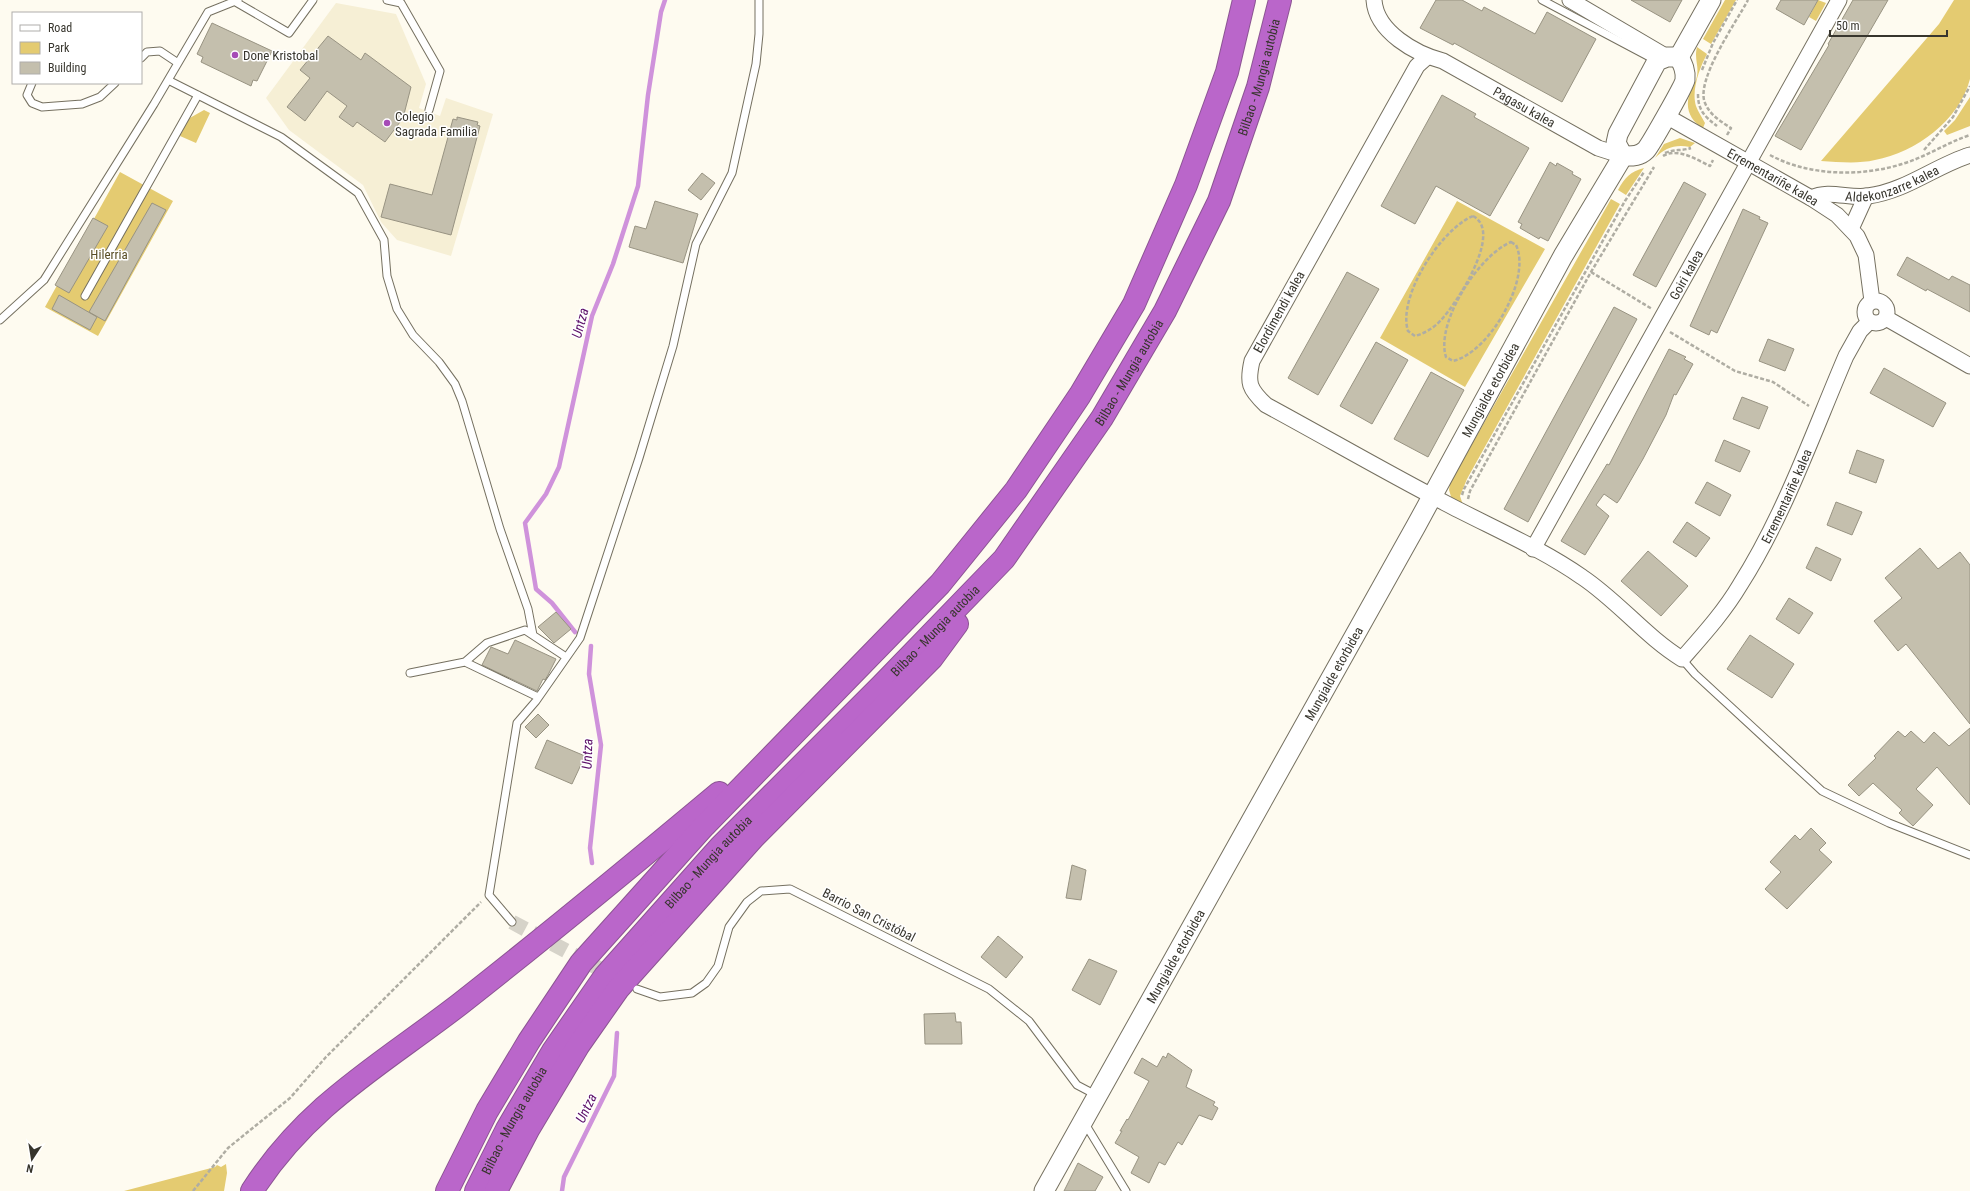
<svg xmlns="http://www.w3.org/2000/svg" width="1970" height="1191" viewBox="0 0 1970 1191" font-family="'Roboto Condensed',sans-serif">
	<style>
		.built { fill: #f6efd5 }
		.green { fill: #e4cb71 }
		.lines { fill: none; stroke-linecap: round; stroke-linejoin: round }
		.stream { stroke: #cf92db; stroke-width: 4.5 }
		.building { fill: #c4bfad; stroke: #989382 }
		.minor-tunnel { stroke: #d6d3c9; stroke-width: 15; stroke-dasharray: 15 8; stroke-linecap: butt }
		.service-casing { stroke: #757060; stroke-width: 9 }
		.minor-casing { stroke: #757060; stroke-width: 17 }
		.tertiary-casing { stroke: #757060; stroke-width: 21 }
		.motorway-casing { stroke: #8c5593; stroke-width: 24 }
		.path { stroke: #afada3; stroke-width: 2.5; stroke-dasharray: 4 2; stroke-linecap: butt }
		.service { stroke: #fff; stroke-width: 7 }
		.minor { stroke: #fff; stroke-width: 15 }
		.tertiary { stroke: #fff; stroke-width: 19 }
		.motorway { stroke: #ba66ca; stroke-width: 22 }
		.poi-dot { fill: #a64bb7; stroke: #fff; stroke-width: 1.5 }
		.labels { text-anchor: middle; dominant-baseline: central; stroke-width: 3; stroke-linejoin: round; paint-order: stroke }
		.poi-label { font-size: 13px; fill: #37352d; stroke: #fff; text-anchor: start }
		.street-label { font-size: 13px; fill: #37352d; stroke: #fff }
		.park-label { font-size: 13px; fill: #584d24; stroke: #fff }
		.water-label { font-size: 14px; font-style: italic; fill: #5c1069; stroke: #fff }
	</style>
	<rect width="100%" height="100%" fill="#fefbf0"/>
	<path class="built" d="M336 3 396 14 426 84 419 108 440 116 446 98 493 114 451 256 397 240 381 222 363 185 289 130 266 98Z"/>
	<path class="green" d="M1725 0H1736L1711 44 1703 39Z
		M1818 0 1826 3 1816 21 1809 17Z
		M1954 0H1970C1970 18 1970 36 1970 55 1970 62 1970 72 1970 79 1959 121 1916 152 1875 160 1858 164 1839 162 1821 161L1939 24Z
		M1697 47 1707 54C1700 67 1691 90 1696 106 1698 112 1702 117 1705 123L1703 128C1689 120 1684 106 1691 90 1694 85 1696 81 1697 76 1699 65 1694 59 1697 47Z
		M1970 97V126L1947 135 1944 131 1955 120Z
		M204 110 210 113 196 143 180 136 188 119Z
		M1680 138 1695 143 1690 147C1675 144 1665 148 1655 158L1664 144Z
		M1644 168 1626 195 1618 190C1625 177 1630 172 1644 168Z
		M120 172 173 201 98 336 45 307Z
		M1611 199 1620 204 1467 479 1460 496 1463 505 1453 503 1449 490 1450 483Z
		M1457 201 1545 249 1465 387 1380 338Z
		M226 1164 227 1173 224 1191H124L215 1167 217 1165 221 1167Z"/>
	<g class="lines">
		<path class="stream" d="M575 632 552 603 536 589 525 523 546 494 559 467 592 316 613 264 638 186 648 95 661 12 665 0
			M591 646 589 674 601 745 590 848 592 863
			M562 1191 564 1177 614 1076 617 1033"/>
	</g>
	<path class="building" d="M1436 0H1462L1482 11 1484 7 1535 34 1547 12 1596 39 1562 102 1454 43 1453 45 1420 28Z
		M1631 0H1682L1670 22Z
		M1781 0H1818L1804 25 1776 9Z
		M1853 0H1888L1801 150 1775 136 1829 45 1828 44Z
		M212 23 272 51 257 81 253 80 251 86 201 62 203 57 197 54Z
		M328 36 361 60 365 53 411 87 403 118 385 142 357 122 353 127 339 117 347 106 327 91 305 121 287 107 310 78 300 70Z
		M1442 95 1476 114 1474 117 1529 148 1490 216 1436 186 1415 224 1381 206Z
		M457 117 478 122 477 125 480 126 451 235 381 217 390 184 432 195 453 119 457 120Z
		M1550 162 1556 166 1557 163 1573 172 1572 174 1581 179 1548 241 1540 237 1539 239 1520 228 1522 224 1518 222Z
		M702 173 715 183 701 200 688 190Z
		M1684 182 1706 194 1656 287 1633 275Z
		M655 201 698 214 683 263 629 247 635 226 646 229Z
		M152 203 166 210 105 321 89 312Z
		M1743 209 1760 217 1759 219 1768 223 1717 333 1711 330 1709 335 1690 326Z
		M93 218 108 226 69 293 55 285Z
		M1907 257 1949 280 1952 276 1970 285V312L1927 289 1926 291 1897 275Z
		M1347 272 1379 289 1318 395 1288 378Z
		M59 295 97 317 90 330 52 309Z
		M1614 307 1637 319 1528 522 1504 509Z
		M1768 339 1794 349 1785 371 1759 361Z
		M1376 342 1408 360 1372 424 1340 406Z
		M1669 349 1686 357 1684 359 1693 364 1676 395 1674 394 1666 415 1643 459 1620 499 1617 503 1604 494 1596 505 1609 516 1585 555 1561 541 1607 464 1609 465Z
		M1884 368 1946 403 1933 427 1870 393Z
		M1431 372 1464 390 1428 457 1394 439Z
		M1742 397 1768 407 1759 429 1733 419Z
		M1724 440 1750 451 1740 472 1715 461Z
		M1857 450 1884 460 1876 483 1849 473Z
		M1707 482 1731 495 1720 516 1695 503Z
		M1836 502 1862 512 1852 535 1827 525Z
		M1687 522 1710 538 1696 557 1673 542Z
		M1816 547 1841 559 1831 581 1806 568Z
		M1920 548 1938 569 1960 552 1970 565V724L1906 644 1898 651 1874 621 1902 598 1885 578Z
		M1648 551 1688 586 1661 616 1621 581Z
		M1789 598 1813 613 1799 634 1776 619Z
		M556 612 571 629 554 643 538 627Z
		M1750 635 1794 664 1772 698 1727 669Z
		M515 640 556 659 548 675 545 680 543 679 537 691 482 665 491 647 508 654Z
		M538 714 549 725 536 738 525 727Z
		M1970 728V805L1937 767 1916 789 1933 805 1913 826 1899 813 1902 810 1873 783 1859 796 1848 785 1876 758 1874 756 1898 731 1905 737 1911 731 1924 743 1934 732 1949 746Z
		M547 740 585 756 572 784 535 768Z
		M1811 828 1826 843 1819 850 1832 862 1787 909 1765 889 1781 872 1770 862 1795 835 1800 840Z
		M1072 865 1086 870 1081 900 1066 898Z
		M998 936 1023 957 1006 978 981 957Z
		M1089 959 1117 971 1100 1005 1072 990Z
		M955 1013 956 1022H961L962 1044H925L924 1014Z
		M1168 1053 1192 1070 1186 1087 1215 1102 1213 1105 1218 1108 1212 1120 1199 1115 1182 1145 1178 1142 1165 1165 1159 1162 1149 1183 1131 1173 1139 1157 1115 1143 1122 1131H1120L1127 1119 1128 1120 1149 1081 1134 1073 1142 1058 1157 1067 1163 1056 1166 1058Z
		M1078 1163 1103 1177 1095 1191H1064Z"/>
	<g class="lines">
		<path class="minor-tunnel" d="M512 922 615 977"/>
		<defs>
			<path id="service" d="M387 0 401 3 440 71 429 110
				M1542 0 1657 61
				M234 1 289 33 313 0
				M141 58 147 52 160 51 178 63
				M168 80 281 137 358 193 384 240 387 276 397 309 413 335 439 362 455 384 462 401 500 529 528 609 533 635
				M32 83 27 95 32 103 42 107 82 104 100 97 115 83
				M85 296 198 95
				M0 320 44 280 154 104 208 12 238 0
				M1682 659 1695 674 1822 791 1889 823 1970 855
				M410 673 465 662
				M538 697 465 662 487 643 525 630 566 657
				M512 922 489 895 517 723 536 701 580 638 639 458 673 346 696 244 732 173 756 64 759 34V0
				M637 989 660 997 692 993 706 983 718 966 729 927 747 902 761 891 790 889 989 989 1029 1021 1077 1085 1096 1095
				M1084 1122 1126 1191"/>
			<g id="minor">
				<path id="s1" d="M1374 0C1376 32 1416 54 1443 61L1598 148 1623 156"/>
				<path d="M1570 0 1667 57"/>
				<path id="s2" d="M1427 57 1417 66 1252 361C1247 383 1249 389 1266 405 1327 438 1387 473 1449 505 1493 528 1542 549 1582 577 1618 601 1646 637 1682 659 1703 635 1724 612 1740 585 1785 514 1813 433 1846 356L1860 331 1869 322"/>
				<path id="s3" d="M1666 116 1811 198 1837 215 1857 236 1866 255 1872 301"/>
				<path id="s4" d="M1811 198C1830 189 1848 199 1868 196 1906 191 1935 166 1970 155"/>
				<path d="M1851 229 1866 196"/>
				<circle cx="1876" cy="312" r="11"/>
				<path d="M1886 318 1970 366"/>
				<path id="s5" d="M1533 549 1839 0"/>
			</g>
			<g id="tertiary">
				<path d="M1679 57 1711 0"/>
				<path d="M1623 156C1631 156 1639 157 1646 150 1651 144 1684 86 1685 80 1686 71 1683 65 1679 57"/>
				<path d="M1623 156 1616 143 1618 134 1657 61 1667 57H1679"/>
				<path id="s6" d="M1044 1191 1416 526 1563 256 1623 156"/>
			</g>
			<g id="motorway">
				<path d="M252 1191C308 1104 381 1065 460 1004 548 935 634 864 719 793"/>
				<path d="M447 1191 487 1111 529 1041 581 963 704 826 940 584 1016 490 1080 395 1134 304 1186 185 1227 72 1244 0"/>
				<path id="s7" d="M476 1191 507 1129 553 1051 605 976 720 847 882 685 1004 559 1102 418 1165 311 1219 201 1258 87 1280 0"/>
				<path d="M496 1191 529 1128 578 1046 618 989 754 837 932 658 957 624"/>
			</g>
		</defs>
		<use href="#service" class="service-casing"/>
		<use href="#minor" class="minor-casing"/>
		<use href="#tertiary" class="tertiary-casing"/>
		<use href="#motorway" class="motorway-casing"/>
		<path class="path" d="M1702 70 1713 43 1737 0
			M1698 94C1698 110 1704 116 1717 126
			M1727 135 1731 128C1720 121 1710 115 1705 103 1695 80 1737 21 1748 0
			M1924 150 1953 117 1970 86
			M1665 153C1674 149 1682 151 1691 148
			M1770 155C1808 176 1861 177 1902 164 1926 157 1946 143 1970 135
			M1663 156C1678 147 1697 160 1710 166L1713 160
			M1473 216C1504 232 1456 304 1441 320 1434 328 1425 333 1415 336L1408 331C1397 297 1441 229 1473 216Z
			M1511 242 1516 245C1532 279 1489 353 1453 361L1446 357C1435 323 1479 255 1511 242Z
			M1591 272 1652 309
			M1670 332 1735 371 1773 382 1809 406
			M1462 495 1464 489 1625 201 1644 172
			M1468 499 1470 491 1591 272 1654 167
			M193 1191 228 1148 290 1098 326 1057 481 902"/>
		<use href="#service" class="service"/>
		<use href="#minor" class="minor"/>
		<use href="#tertiary" class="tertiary"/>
		<use href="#motorway" class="motorway"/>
	</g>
	<g class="poi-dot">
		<circle cx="235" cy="55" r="4"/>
		<circle cx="387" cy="123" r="4"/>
	</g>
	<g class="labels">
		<g class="poi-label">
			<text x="243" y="55">Done Kristobal</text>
			<text x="395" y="116">Colegio<tspan x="395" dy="15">Sagrada Familia</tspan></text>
		</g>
		<g class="street-label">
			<text stroke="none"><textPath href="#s7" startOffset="1377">Bilbao - Mungia autobia</textPath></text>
			<text stroke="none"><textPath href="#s1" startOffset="191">Pagasu kalea</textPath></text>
			<text stroke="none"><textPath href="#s3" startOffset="123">Errementariñe kalea</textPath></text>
			<text stroke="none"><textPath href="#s4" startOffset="84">Aldekonzarre kalea</textPath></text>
			<text stroke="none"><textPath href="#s5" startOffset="314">Goiri kalea</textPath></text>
			<text transform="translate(1279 312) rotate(-61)">Elordimendi kalea</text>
			<text stroke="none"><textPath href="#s7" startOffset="1053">Bilbao - Mungia autobia</textPath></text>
			<text stroke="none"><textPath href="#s6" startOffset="917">Mungialde etorbidea</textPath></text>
			<text stroke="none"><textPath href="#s2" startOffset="1085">Errementariñe kalea</textPath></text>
			<text stroke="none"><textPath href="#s7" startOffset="729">Bilbao - Mungia autobia</textPath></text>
			<text stroke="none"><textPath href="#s6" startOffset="593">Mungialde etorbidea</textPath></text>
			<text stroke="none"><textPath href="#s7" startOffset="405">Bilbao - Mungia autobia</textPath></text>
			<text transform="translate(869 915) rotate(27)">Barrio San Cristóbal</text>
			<text stroke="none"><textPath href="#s6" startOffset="269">Mungialde etorbidea</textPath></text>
			<text stroke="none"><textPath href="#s7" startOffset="80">Bilbao - Mungia autobia</textPath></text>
		</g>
		<g class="park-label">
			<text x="109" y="254">Hilerria</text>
		</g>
		<g class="water-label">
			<text transform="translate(580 323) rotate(-75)">Untza</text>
			<text transform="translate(587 754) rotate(-88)">Untza</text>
			<text transform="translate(586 1108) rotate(-64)">Untza</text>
		</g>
	</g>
	<rect x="12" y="12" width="130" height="72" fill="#ffffff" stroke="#afaeab"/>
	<rect x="20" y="25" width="20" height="6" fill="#ffffff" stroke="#afaeab"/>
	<text x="48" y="32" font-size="12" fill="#37352d">Road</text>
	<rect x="20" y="42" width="20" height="12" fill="#e4cb71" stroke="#afaeab"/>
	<text x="48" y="52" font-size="12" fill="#37352d">Park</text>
	<rect x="20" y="62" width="20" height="12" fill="#c4bfad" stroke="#afaeab"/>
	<text x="48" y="72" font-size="12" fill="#37352d">Building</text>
	<g transform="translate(32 1159) rotate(192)" stroke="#ffffff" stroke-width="3" paint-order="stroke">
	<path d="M0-3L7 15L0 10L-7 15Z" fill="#37352d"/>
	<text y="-6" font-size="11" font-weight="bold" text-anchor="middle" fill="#37352d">N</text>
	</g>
	<path d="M1830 30v6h117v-6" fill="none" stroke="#37352d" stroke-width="2"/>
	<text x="1836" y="30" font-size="12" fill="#37352d" stroke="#ffffff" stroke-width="3" paint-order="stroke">50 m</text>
</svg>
